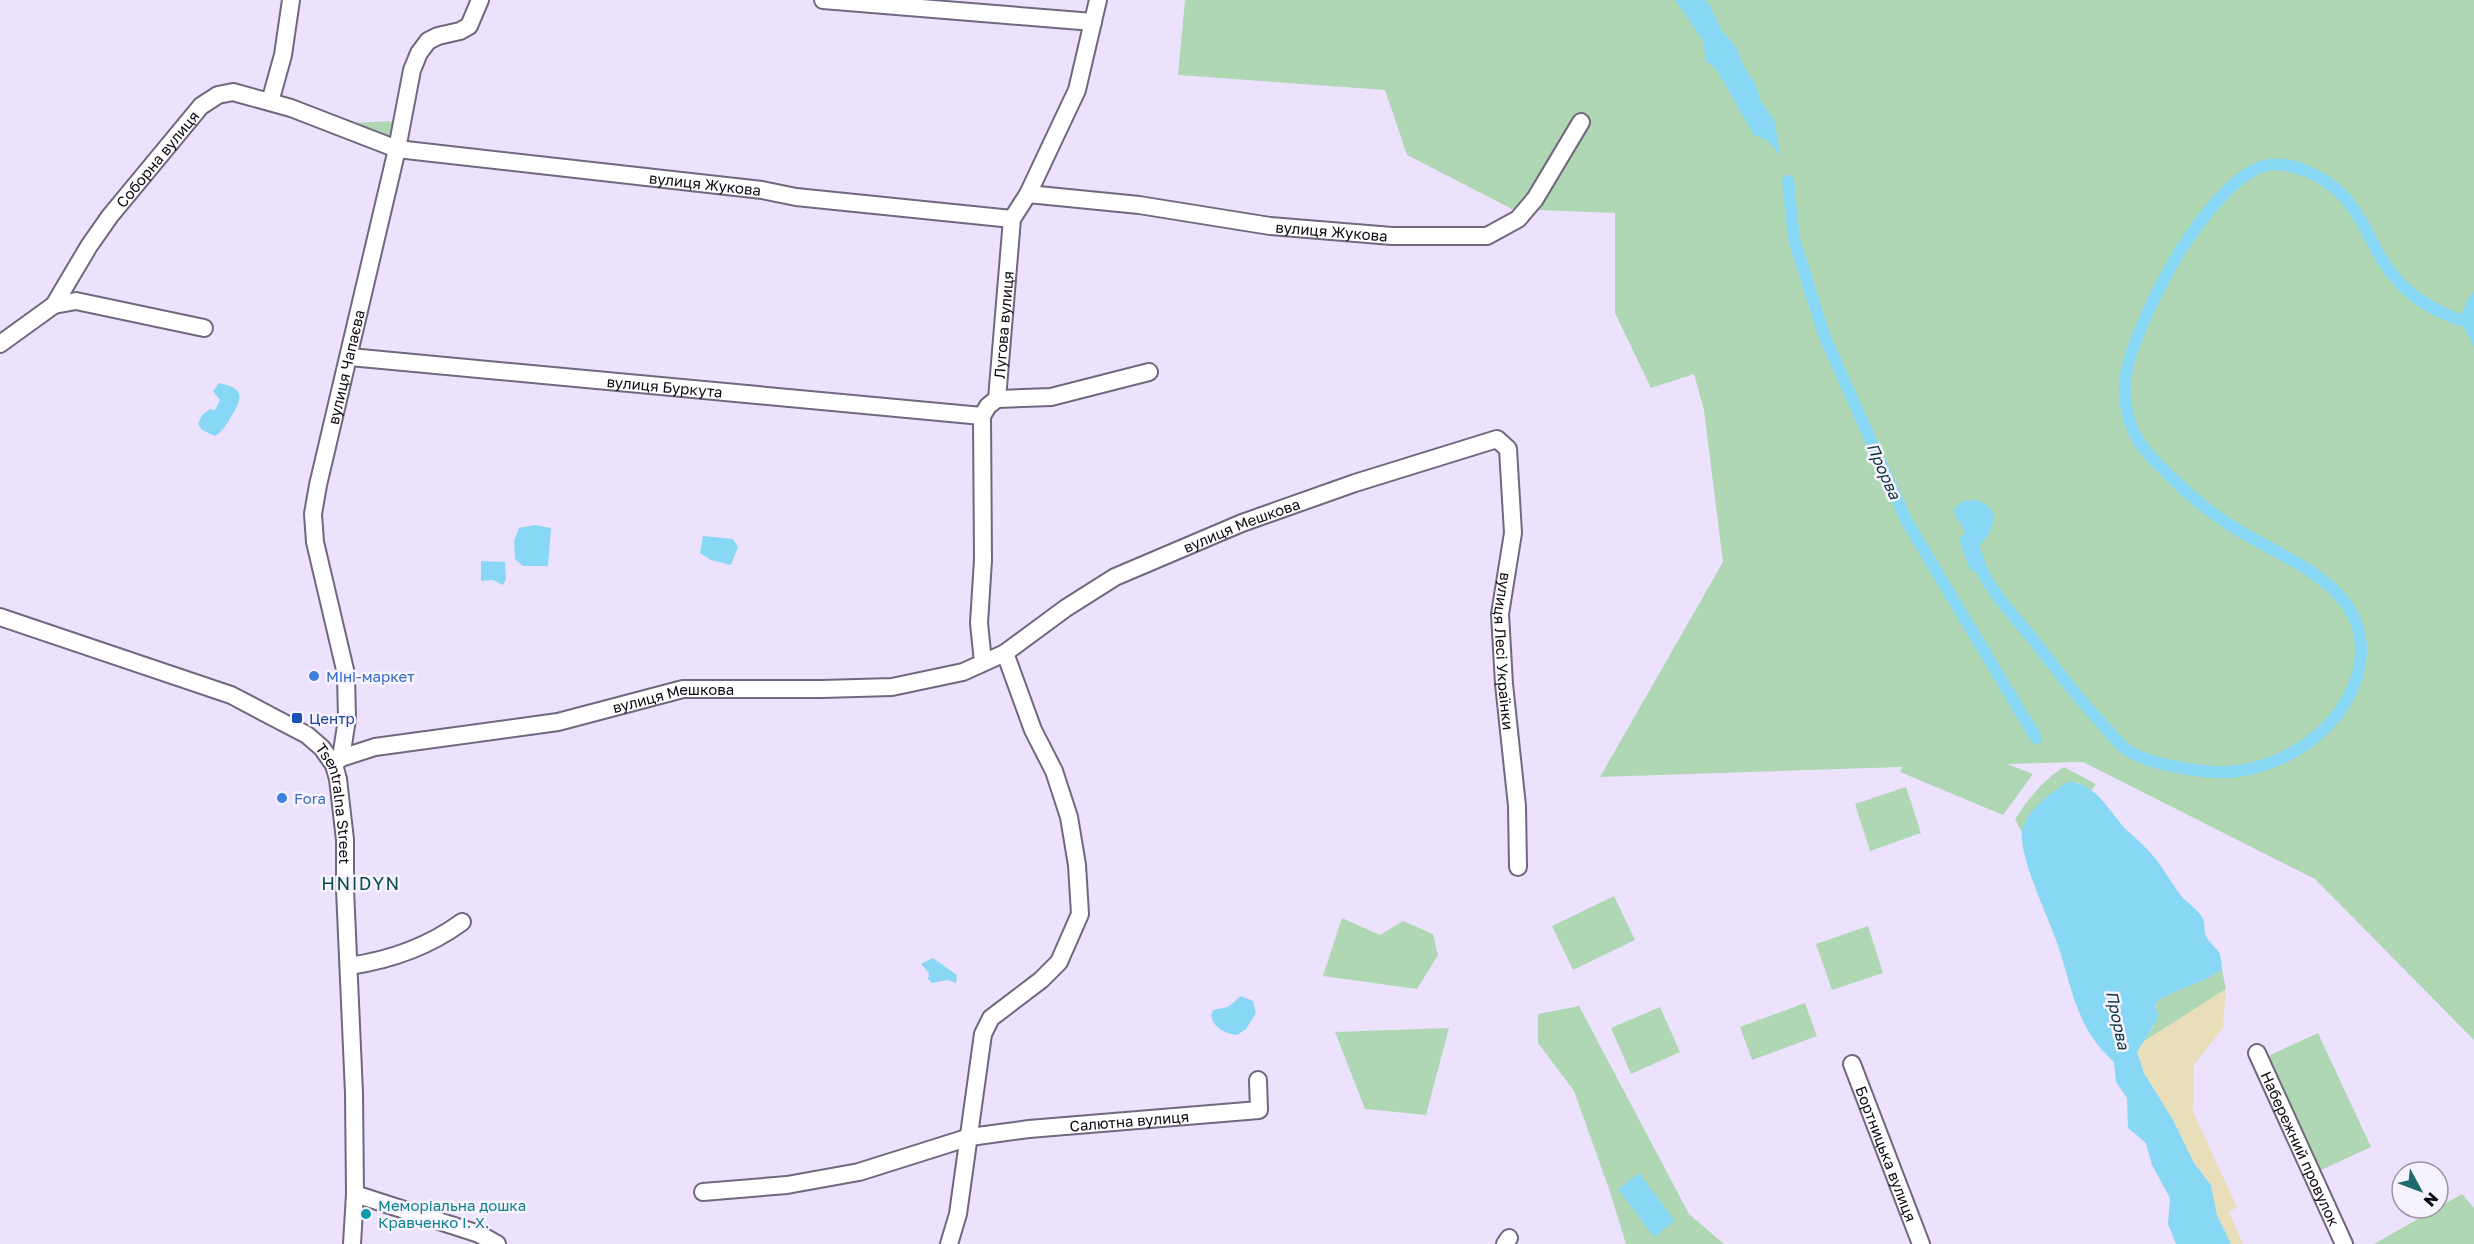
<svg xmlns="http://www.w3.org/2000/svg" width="2474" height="1244" viewBox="0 0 2474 1244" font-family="'Golos Text',sans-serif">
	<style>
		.green { fill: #afd7b3 }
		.sand { fill: #e8deb9 }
		.water { fill: #88d8f5 }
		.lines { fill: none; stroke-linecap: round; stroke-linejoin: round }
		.canal { stroke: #88d8f5; stroke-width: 12 }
		.minor-casing { stroke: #71677e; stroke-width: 20 }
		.minor { stroke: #fff; stroke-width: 16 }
		.shop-dot { fill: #3f7fe0; stroke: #f7f3fe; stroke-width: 2 }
		.transit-dot { fill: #1a4fb4; stroke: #f7f3fe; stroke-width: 2 }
		.culture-dot { fill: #0f9aa8; stroke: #f7f3fe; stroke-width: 2 }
		.labels { text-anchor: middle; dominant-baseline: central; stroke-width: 5; stroke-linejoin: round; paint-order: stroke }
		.street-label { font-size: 15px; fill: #0d0a12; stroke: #f7f3fe }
		.shop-label { font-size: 15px; fill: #366cbe; stroke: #f7f3fe; text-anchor: start }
		.transit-label { font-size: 15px; fill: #164399; stroke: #f7f3fe; text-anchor: start }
		.culture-label { font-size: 15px; fill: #0d838f; stroke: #f7f3fe; text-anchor: start }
		.water-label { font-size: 16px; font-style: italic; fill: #0a313d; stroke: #f7f3fe }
		.quarter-label { font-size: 18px; letter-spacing: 1.5px; fill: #0b4b4e; stroke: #f7f3fe }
	</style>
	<rect width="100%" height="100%" fill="#ede2fd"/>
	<path class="green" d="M1185 0H2474V1040L2315 879 2083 762 2007 764 2033 774 2003 815 1900 772 1902 767 1600 777 1723 562 1704 410 1694 374 1651 388 1615 313V213L1512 209 1407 155 1385 90 1178 75Z
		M394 121 390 137 384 138 352 123Z
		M2064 767 2096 784 2091 791 2077 782C2052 794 2031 805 2022 833L2015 819C2029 798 2043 780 2064 767Z
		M1906 787 1921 833 1870 851 1855 804Z
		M1614 896 1635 940 1573 970 1552 926Z
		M1342 918 1380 935 1403 921 1433 934 1438 955 1417 989 1323 976Z
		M1868 926 1883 973 1832 990 1816 944Z
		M2222 970 2226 989 2140 1044 2154 1026 2156 1001C2178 988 2201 984 2222 970Z
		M1805 1003 1817 1036 1752 1060 1740 1027Z
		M1579 1006 1689 1214 1724 1244H1626L1609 1189 1574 1091 1538 1043V1014Z
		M1660 1007 1680 1052 1631 1074 1611 1028Z
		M1449 1028 1426 1115 1365 1109 1335 1032Z
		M2318 1033 2371 1147 2319 1171 2266 1057Z
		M2462 1194 2474 1208V1244H2374Z"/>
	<path class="sand" d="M2226 989 2223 1028 2194 1065 2193 1112 2237 1207 2229 1212 2243 1244H2231L2217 1215 2211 1185 2194 1163 2173 1120 2144 1073 2137 1052 2140 1044Z"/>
	<path class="water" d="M1675 0H1705L1710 5 1720 28 1736 47 1745 68 1755 83 1761 102 1774 119 1781 156 1767 140 1754 135 1716 69 1706 61 1703 41Z
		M2474 291V347L2460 320 2467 301Z
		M219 383C245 388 243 397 231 417 226 425 223 431 215 436L202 430 198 424 202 415 210 409 215 410 220 400 213 391Z
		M1976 500C2004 509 1994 530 1979 546L1985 560 1973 573 1968 565 1959 539 1965 533C1963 524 1954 519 1954 509L1963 501Z
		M535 525 551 528 548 566H523L515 559 514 541 519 528Z
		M703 536 733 539 738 547 731 565 711 560 700 553Z
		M481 561 505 562 506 579 503 585 493 580 481 581Z
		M2067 782C2096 780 2111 816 2129 832 2141 843 2152 853 2161 866 2168 876 2174 887 2182 897 2189 904 2200 911 2204 921 2205 925 2204 930 2205 934 2213 951 2222 945 2222 970 2201 984 2178 988 2157 1001L2155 1007 2159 1014 2157 1020 2137 1052 2144 1073 2173 1120 2194 1163 2211 1185 2217 1215 2231 1244H2176L2168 1224 2170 1198 2152 1165 2146 1143 2128 1128 2127 1098 2116 1082 2114 1062C2101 1050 2092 1039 2084 1023 2071 997 2066 967 2056 940 2047 915 2019 856 2022 832 2025 810 2051 794 2067 782Z
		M933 958 957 975 956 983 947 980 932 983 928 979 929 973 921 964Z
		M1241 996 1253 1001 1256 1013 1246 1029 1237 1035C1224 1033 1215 1029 1211 1016L1213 1010 1228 1007Z
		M1639 1173 1675 1221 1654 1237 1618 1189Z"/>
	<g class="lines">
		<path class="canal" d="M1788 181 1794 239 1824 335 1907 522 2036 738
			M1974 552C1979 562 1983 575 1990 585 2003 605 2020 623 2035 642 2058 671 2079 700 2105 727 2112 735 2121 747 2130 752 2152 764 2191 771 2216 772 2281 775 2357 723 2361 654 2364 580 2276 557 2227 523 2207 510 2188 494 2171 477 2157 463 2142 450 2134 432 2127 417 2124 398 2125 382 2128 347 2163 278 2182 248 2199 222 2233 175 2264 166 2290 159 2326 177 2343 196 2367 221 2375 258 2399 282 2417 301 2436 311 2460 320"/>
		<defs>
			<g id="minor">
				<path d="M823 0 1093 22"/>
				<path d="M270 102 283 55 291 0"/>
				<path id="s1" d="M1028 194 1139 205 1270 226 1392 236H1487L1518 219 1535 199 1581 122"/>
				<path d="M54 305 76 301 204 328"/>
				<path id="s2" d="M0 344 54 305 89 246 110 216 201 106 218 95 233 92 291 108 397 149 762 190 796 197 1012 219"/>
				<path id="s3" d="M350 357 982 416"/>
				<path d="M997 399 1051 397 1149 372"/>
				<path id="s4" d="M0 617 231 695 307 735 322 748 334 765 338 779 345 840V889L354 1093 355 1194 352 1244"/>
				<path id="s5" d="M983 662 979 623 983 560 982 416 988 406 997 399 1012 219 1028 194 1077 90 1098 0"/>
				<path id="s6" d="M341 758 375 747 558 722 683 689H822L892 687 963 672 1005 653 1066 608 1115 577 1242 523 1355 483 1497 439 1508 449 1513 533 1500 614 1504 684 1517 806 1518 867"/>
				<path id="s7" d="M334 764 341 758 347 719 346 674 315 542 313 514 318 485 397 149 412 70 419 53 428 41 438 36 460 31 469 26 480 0"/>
				<path d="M349 966C391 960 428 947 462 922"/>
				<path id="s8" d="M2257 1053 2344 1244"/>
				<path id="s9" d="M1852 1064 1921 1244"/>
				<path id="s10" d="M703 1192 787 1185 859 1172 970 1137 1029 1129 1259 1110 1258 1080"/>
				<path d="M355 1194 479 1234 497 1244"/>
				<path d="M949 1244 958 1214 983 1034 991 1018 1041 980 1059 962 1080 914 1077 865 1069 817 1054 771 1033 730 1005 653"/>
				<path d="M1505 1244 1509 1238"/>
			</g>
		</defs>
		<use href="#minor" class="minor-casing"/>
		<use href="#minor" class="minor"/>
	</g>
	<g class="shop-dot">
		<circle cx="314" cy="676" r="6"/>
		<circle cx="282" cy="798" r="6"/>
	</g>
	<rect class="transit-dot" x="291" y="712" width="12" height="12" rx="3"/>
	<circle class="culture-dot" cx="366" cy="1214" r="6"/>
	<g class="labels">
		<g class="street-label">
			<text stroke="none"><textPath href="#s2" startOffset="246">Соборна вулиця</textPath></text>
			<text stroke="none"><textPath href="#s2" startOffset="834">вулиця Жукова</textPath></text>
			<text stroke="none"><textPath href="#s1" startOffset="306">вулиця Жукова</textPath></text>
			<text stroke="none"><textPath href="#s5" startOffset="344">Лугова вулиця</textPath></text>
			<text stroke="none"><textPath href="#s7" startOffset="408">вулиця Чапаєва</textPath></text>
			<text stroke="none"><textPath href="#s3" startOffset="316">вулиця Буркута</textPath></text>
			<text stroke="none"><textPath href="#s6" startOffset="948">вулиця Мешкова</textPath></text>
			<text stroke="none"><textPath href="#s6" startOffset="1436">вулиця Лесі Українки</textPath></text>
			<text stroke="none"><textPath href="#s6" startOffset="339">вулиця Мешкова</textPath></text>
			<text stroke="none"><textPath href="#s4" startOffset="408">Tsentralna Street</textPath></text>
			<text stroke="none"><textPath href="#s10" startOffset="434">Салютна вулиця</textPath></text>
			<text stroke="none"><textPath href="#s8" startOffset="105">Набережний провулок</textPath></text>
			<text stroke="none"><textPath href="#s9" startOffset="96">Бортницька вулиця</textPath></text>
		</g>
		<g class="shop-label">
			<text x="326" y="676">Міні-маркет</text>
			<text x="294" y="798">Fora</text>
		</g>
		<g class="transit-label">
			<text x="309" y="718">Центр</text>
		</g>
		<g class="culture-label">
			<text x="378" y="1205">Меморіальна дошка<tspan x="378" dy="17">Кравченко І. Х.</tspan></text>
		</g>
		<g class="water-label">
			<text transform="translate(1884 471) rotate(66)">Прорва</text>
			<text transform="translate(2118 1020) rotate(78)">Прорва</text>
		</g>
		<g class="quarter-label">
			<text x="361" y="883">HNIDYN</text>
		</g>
	</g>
	<g transform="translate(2420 1190) rotate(131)"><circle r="28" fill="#f7f3fe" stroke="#9996a0" stroke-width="1.5"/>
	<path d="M0-4.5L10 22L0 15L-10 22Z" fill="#1e6a6e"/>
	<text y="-9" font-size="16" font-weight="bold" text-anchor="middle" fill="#0d0a12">N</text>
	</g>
</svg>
